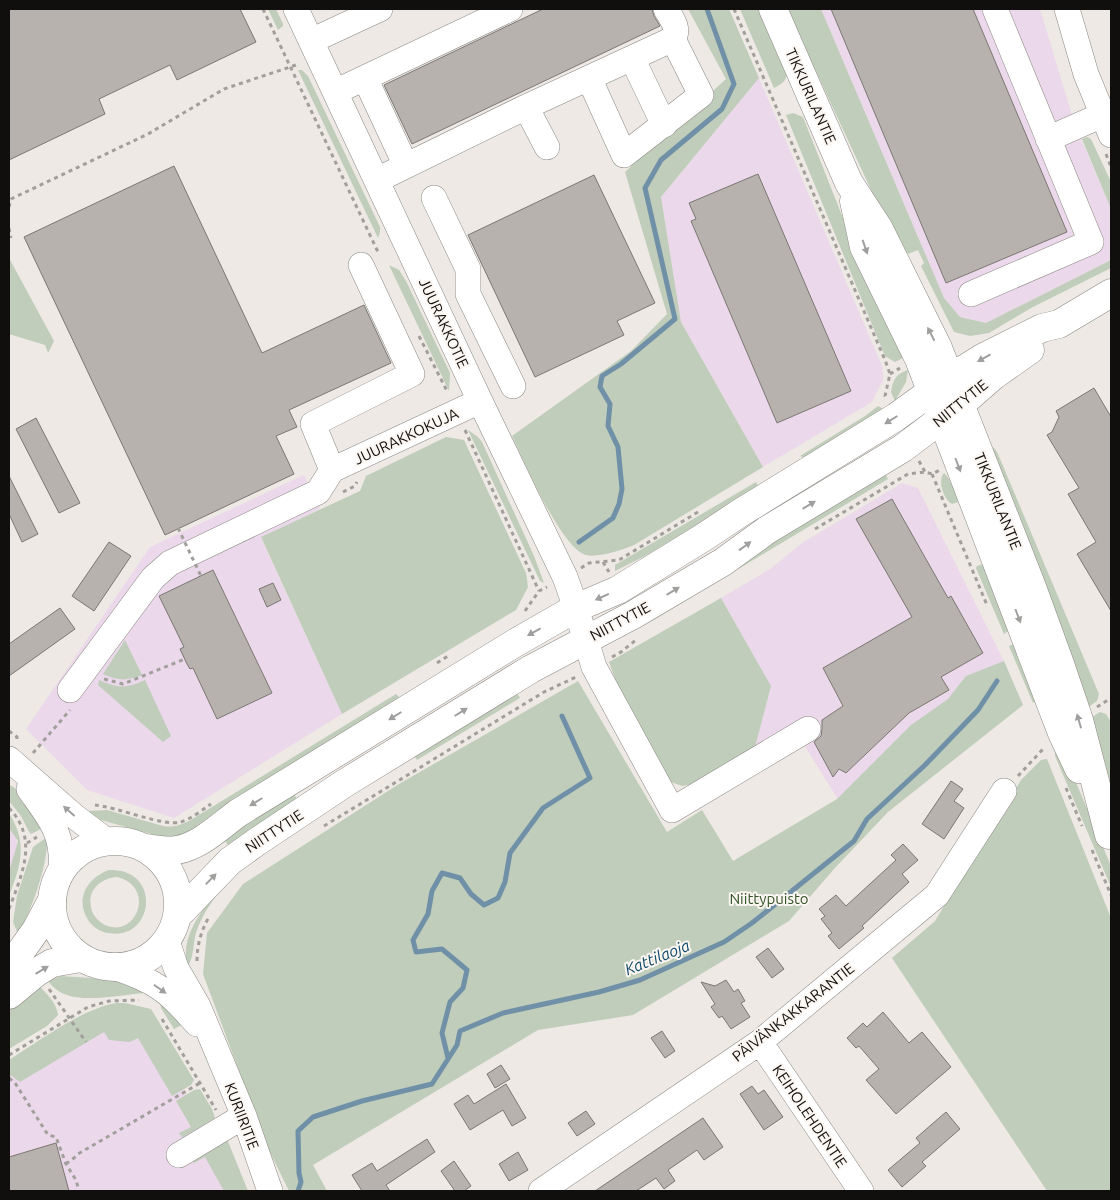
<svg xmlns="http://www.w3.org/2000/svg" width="1120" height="1200" viewBox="0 0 1120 1200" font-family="Ubuntu,sans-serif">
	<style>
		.commercial { fill: #ebd9eb }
		.green { fill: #bfcdba; fill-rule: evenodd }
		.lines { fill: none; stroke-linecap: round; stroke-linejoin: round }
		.stream { stroke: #7090a8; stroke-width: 5 }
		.building { fill: #b7b2ad; stroke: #7c7773 }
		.minor-casing { stroke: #8d8984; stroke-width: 26 }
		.major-casing { stroke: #8d8984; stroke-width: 29 }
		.highway-casing { stroke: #8d8984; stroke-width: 29 }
		.path { stroke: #a29f9b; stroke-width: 3; stroke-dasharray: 4 4; stroke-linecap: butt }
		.minor { stroke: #fff; stroke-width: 25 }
		.major { stroke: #fff; stroke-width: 28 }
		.highway { stroke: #fff; stroke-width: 28 }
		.path-bridge { stroke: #a29f9b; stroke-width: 3; stroke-dasharray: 4 4; stroke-linecap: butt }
		.oneway { fill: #a09f9e }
		.labels { text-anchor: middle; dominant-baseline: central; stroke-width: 4; stroke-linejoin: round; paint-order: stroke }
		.street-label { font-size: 15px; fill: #110f0d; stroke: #fbf6f1 }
		.park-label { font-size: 15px; fill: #335427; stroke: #fbf6f1 }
		.water-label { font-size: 16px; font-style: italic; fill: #0e486a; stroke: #fbf6f1 }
	</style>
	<rect width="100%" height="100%" fill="#eee9e4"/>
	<path class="commercial" d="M821 9H1040L1074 122 1111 209V260L986 323 960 317 944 298Z
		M759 78 882 366 883 380 872 402 763 467 681 322 661 197Z
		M304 475 320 509 261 538 342 714 174 818 87 790 26 729 150 547Z
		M902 483 918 488 1004 661 844 809 806 748 795 725 754 751 771 686 721 598 770 569 802 543Z
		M9 823 15 833 17 844 9 877Z
		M100 1018 144 1026 199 1115 238 1191H9V1073Z"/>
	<path class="green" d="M268 9H276L283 24V26L278 30Z
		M688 9H729L759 78 661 197 681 322 763 467 634 545C622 550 598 558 586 555 561 548 524 461 512 436L631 351 667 314 625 172 726 79Z
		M740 9H761L787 71C787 81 782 84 774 88Z
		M787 9H821L944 298 960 317 986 323 1111 260V268L1031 308 989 333 970 336 954 332 921 266 924 263 918 250 908 254 886 222Z
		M298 70H302L308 76 380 227V232L378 238Z
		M793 113 803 117 852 241 905 357 895 362 885 356 786 115Z
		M1087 137 1091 139 1111 182V209L1082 139Z
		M9 258 54 341 48 353 45 345 9 334Z
		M389 265 399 270 406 281 450 373 449 391Z
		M908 370 906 382 895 401 891 392C893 379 896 374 908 370Z
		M878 406 885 410 808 459 800 456 865 416Z
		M468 430 478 437 482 442 534 556 544 583 540 581Z
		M446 437 464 440 526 573 528 587 516 610 342 714 261 537 360 491 366 476Z
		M990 446 995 449 998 454 1099 694 1097 701 1087 708Z
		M885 473 888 479 652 621 643 624 663 607Z
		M944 473C951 480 956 492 958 502L952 504C944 500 937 481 944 473Z
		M756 482 759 488 645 556 615 571V565Z
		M983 564 1011 629 1004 634 976 568 977 566Z
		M721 598 771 686 754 751 693 784 682 786 671 782 658 770 622 698 609 662Z
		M125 640 142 675C127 681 118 681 103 674Z
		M1017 643 1036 701 1033 703 1009 646Z
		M1004 661 1023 705 888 812 834 869 789 921 633 1015 538 1030 313 1165 327 1191H289L267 1146 203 974 207 933 243 884 399 784 578 681 667 832 702 810 733 861 837 799 911 725 948 699 966 676Z
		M99 680C118 688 126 689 145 680L171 736 163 742 98 685Z
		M516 691 520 698 417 760 413 754Z
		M396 694 400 698 192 833 171 838 155 835 101 820 88 811 107 810 163 826C176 828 184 824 194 818Z
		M1100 712 1106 714 1111 722V799L1092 717Z
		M1060 744 1111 866V887L1055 756V748Z
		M1047 759 1111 918V1191H1047L892 958 935 921 1021 780 1041 760Z
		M9 785C25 791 36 813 45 827L31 834 29 832 21 816 9 801Z
		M293 792 298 801 228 845 222 837Z
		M9 813C28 843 21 865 9 896V872L18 841 9 828Z
		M47 837C49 861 31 913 18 934L13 922 17 896 33 847Z
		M254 856 257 860C231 874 207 903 197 930 193 939 194 962 187 966 177 923 228 882 254 856Z
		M109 870C163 868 154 942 108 933 100 932 91 926 87 918 75 897 89 877 109 870ZM117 877C157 887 136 939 105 925 98 921 92 915 91 907 87 890 101 878 117 877Z
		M61 976 120 980 144 993C124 995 85 1002 67 995 59 993 53 987 48 981Z
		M38 985C46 993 57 1003 58 1015L47 1026 9 1049V1009Z
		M160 1001 184 1024 174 1029 161 1008Z
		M117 1003H125L151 1009 194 1080 191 1085 172 1096 138 1038 130 1042 109 1040 104 1032 20 1082 9 1074V1060C39 1041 83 1008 117 1003Z
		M200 1089 212 1109 215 1118 183 1137 181 1136 179 1133 191 1127 176 1101 194 1090Z
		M227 1139 248 1191H224L205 1157 194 1163 193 1161Z"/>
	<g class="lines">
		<path class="stream" d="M579 542 613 518 619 504 622 489 618 447 608 426 610 404 600 387 602 376 621 364 675 319 645 188 661 160 722 109 734 84 707 9
			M448 1058 442 1033 450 1002 463 988 467 970 442 949 416 952 413 940 428 914 432 891 442 873 460 878 471 894 484 905 498 898 505 882 510 853 543 808 590 778 562 716
			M298 1191 301 1182 299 1173 298 1131 313 1117 362 1101 432 1084 457 1045 460 1031 503 1013 599 992 640 980 724 942 752 923 854 841 867 819 925 765 978 710 997 681"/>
	</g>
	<path class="building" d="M9 9H240L256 42 177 80 170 65 99 99 105 114 9 160Z
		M543 9H652L654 16 660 26 412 144 384 85Z
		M831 9H973L1067 232 946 283Z
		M174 166 262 353 364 305 391 363 289 410 297 427 276 436 294 474 165 535 24 237Z
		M758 174 851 391 777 423 691 221 696 219 689 203Z
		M594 175 655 303 617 321 624 335 535 377 468 235Z
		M1094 388 1111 417V611L1077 554 1096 542 1068 494 1079 488 1047 435 1052 432 1059 417 1056 411Z
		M36 418 80 503 59 513 16 429Z
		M9 476 38 534 22 542 9 514Z
		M892 499 948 598 951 596 983 653 941 677 949 690 909 713 846 773 839 769 833 777 814 742 821 736 822 729V720L843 706 823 668 912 617 856 519Z
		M109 542 131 556 94 611 72 596Z
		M213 570 272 693 217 719 193 668 190 669 187 664 180 649 184 647 159 596Z
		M273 583 281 600 267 607 259 589Z
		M60 608 75 629 9 676V644Z
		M951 781 963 789 954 801 964 808 944 839 922 824Z
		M903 844 918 860 902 874 909 882 862 926 864 928 839 949 828 936 832 933 821 919 825 916 819 909 836 895 846 906 896 860 891 855Z
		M768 948 784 969 772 978 756 957Z
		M726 980 734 992 738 989 745 1001 741 1003 750 1017 731 1029 722 1016 719 1018 711 1007 715 1004 701 982 715 986Z
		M883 1012 909 1043 922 1032 951 1067 896 1114 866 1080 879 1069 859 1046 856 1048 847 1038 863 1023 867 1027Z
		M662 1031 675 1051 665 1058 651 1038Z
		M501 1065 510 1079 495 1088 487 1074Z
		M506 1084 526 1118 512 1126 503 1110 470 1130 454 1104 468 1095 474 1104Z
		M752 1086 758 1094 764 1090 783 1117 764 1130 740 1094Z
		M586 1111 595 1124 577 1136 568 1123Z
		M946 1112 960 1129 922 1162 926 1166 902 1187 888 1170 920 1143 916 1138Z
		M703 1118 723 1147 704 1160 697 1150 668 1170 675 1181 664 1189 656 1178 636 1191H595Z
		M427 1139 435 1152 386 1185 390 1191H362L352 1175 372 1163 377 1171Z
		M56 1143 69 1191H9V1157Z
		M518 1152 528 1170 509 1181 499 1164Z
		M454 1161 471 1186 464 1191H455L441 1171Z"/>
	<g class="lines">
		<defs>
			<path id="minor" d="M296 9 480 401 565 577 576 608 594 667 672 810 808 729
				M1067 9 1086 74 1111 135
				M311 41 380 9
				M632 58 664 125
				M365 78 406 166
				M589 78 624 155 701 95 673 39
				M335 92 510 9
				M526 107 547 147
				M1048 139 1102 115
				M377 180 526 107 673 39C680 29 672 19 666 9
				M434 198 468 269V294L513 386
				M971 294 1091 242 995 9
				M332 470 480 401
				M70 690 153 578 170 563 318 492 332 470 313 424 412 374 361 265
				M9 759 74 816 107 841
				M29 789C50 819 64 833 61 871
				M167 941 176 968 198 1006 244 1116 270 1191
				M116 968C131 973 147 979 160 988 174 997 186 1012 197 1024
				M760 1042 861 1191
				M179 1155 244 1116
				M541 1191 760 1042 937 895 1004 791"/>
			<path id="major" d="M773 9 849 183 879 229 938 348 1032 587 1060 664 1079 720 1109 835
				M854 201 864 247 919 359 1062 733 1079 769
				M52 904a63 63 0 1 1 126 0a63 63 0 1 1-126 0Z
				M145 848C155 849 167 852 177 850 200 846 219 827 238 813L515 643 576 608 618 590 704 537 740 513 896 417 950 378 982 358 1042 328 1059 324 1111 293
				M178 915 230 861 258 841 345 783 531 669 633 615 723 562 767 530 903 448 960 405 993 376 1030 350"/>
			<path id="highway" d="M9 968 36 930 52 900
				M9 995 37 972 52 963 81 958"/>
		</defs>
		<use href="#minor" class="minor-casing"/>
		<use href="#major" class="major-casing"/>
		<use href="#highway" class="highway-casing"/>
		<path class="path" d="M263 9 378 252
			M734 9 885 360 890 374 885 396 886 398
			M1106 154 1111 167
			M9 207 11 199 148 134 224 89 299 64
			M9 228 11 238
			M419 336 448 393
			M890 374 900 368
			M465 430 539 591
			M919 461 925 472
			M932 474 987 605
			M343 492 355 486 357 482
			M815 529 908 474 925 472 932 474 940 470
			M603 562 609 572
			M581 568 589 563 619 560 698 512
			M525 611 539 591 547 587
			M612 657 621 652 636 640
			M437 663 448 656
			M104 679 123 684 185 659
			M1097 707 1111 698
			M9 731 17 737V740
			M33 753 70 710
			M1018 776 1044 748
			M1066 788 1082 826
			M95 805C117 807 164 827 181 822 191 819 202 810 211 804
			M9 808C39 839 22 874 9 909
			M324 826 544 692 576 677
			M27 843 37 837
			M1092 850 1111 895
			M197 961C197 945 201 931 209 917
			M49 989 86 1042
			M162 1019 216 1110
			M9 1055 88 1007 109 1001 139 1000
			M9 1078 15 1083 48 1135 56 1137 66 1164 76 1180 79 1191
			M66 1164 74 1158 78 1154 200 1083"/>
		<use href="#minor" class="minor"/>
		<use href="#major" class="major"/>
		<use href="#highway" class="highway"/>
		<path class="path-bridge" d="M178 528 201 576"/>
	</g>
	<defs><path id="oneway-solid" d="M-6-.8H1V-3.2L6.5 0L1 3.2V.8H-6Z" transform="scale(1.25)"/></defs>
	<g class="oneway">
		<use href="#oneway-solid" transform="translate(865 247) rotate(71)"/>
		<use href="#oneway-solid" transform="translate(931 334) rotate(-117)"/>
		<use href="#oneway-solid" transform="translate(984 358) rotate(151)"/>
		<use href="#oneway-solid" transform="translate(891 420) rotate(148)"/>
		<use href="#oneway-solid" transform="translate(958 465) rotate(69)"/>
		<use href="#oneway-solid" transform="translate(809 505) rotate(-31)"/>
		<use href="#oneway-solid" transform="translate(745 546) rotate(-36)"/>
		<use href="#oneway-solid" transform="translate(673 591) rotate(-31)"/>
		<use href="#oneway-solid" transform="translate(602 597) rotate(156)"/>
		<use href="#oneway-solid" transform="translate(1018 616) rotate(69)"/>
		<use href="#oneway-solid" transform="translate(534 632) rotate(151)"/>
		<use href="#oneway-solid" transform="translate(461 712) rotate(-32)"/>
		<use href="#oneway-solid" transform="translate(395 716) rotate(148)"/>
		<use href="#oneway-solid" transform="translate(1079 721) rotate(-106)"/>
		<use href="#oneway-solid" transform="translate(256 802) rotate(148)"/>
		<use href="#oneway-solid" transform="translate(69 811) rotate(-139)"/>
		<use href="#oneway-solid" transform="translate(211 879) rotate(-46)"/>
		<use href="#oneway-solid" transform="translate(42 970) rotate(-31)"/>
		<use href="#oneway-solid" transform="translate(160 989) rotate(35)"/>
	</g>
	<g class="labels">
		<g class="street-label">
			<text transform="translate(811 96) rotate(66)">TIKKURILANTIE</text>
			<text transform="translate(444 323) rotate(65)">JUURAKKOTIE</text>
			<text transform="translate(960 403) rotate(-39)">NIITTYTIE</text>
			<text transform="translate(406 436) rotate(-25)">JUURAKKOKUJA</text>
			<text transform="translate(998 501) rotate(68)">TIKKURILANTIE</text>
			<text transform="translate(620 621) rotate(-28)">NIITTYTIE</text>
			<text transform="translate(274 831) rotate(-33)">NIITTYTIE</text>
			<text transform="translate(793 1012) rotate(-38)">PÄIVÄNKAKKARANTIE</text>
			<text transform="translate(242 1116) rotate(69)">KURIIRITIE</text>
			<text transform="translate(810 1116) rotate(56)">KEIHOLEHDENTIE</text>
		</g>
		<g class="park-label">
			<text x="769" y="898">Niittypuisto</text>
		</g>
		<g class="water-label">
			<text transform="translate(657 957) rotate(-22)">Kattilaoja</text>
		</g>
	</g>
	<rect width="1120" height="1200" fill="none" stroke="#110f0d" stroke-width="20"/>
</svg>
